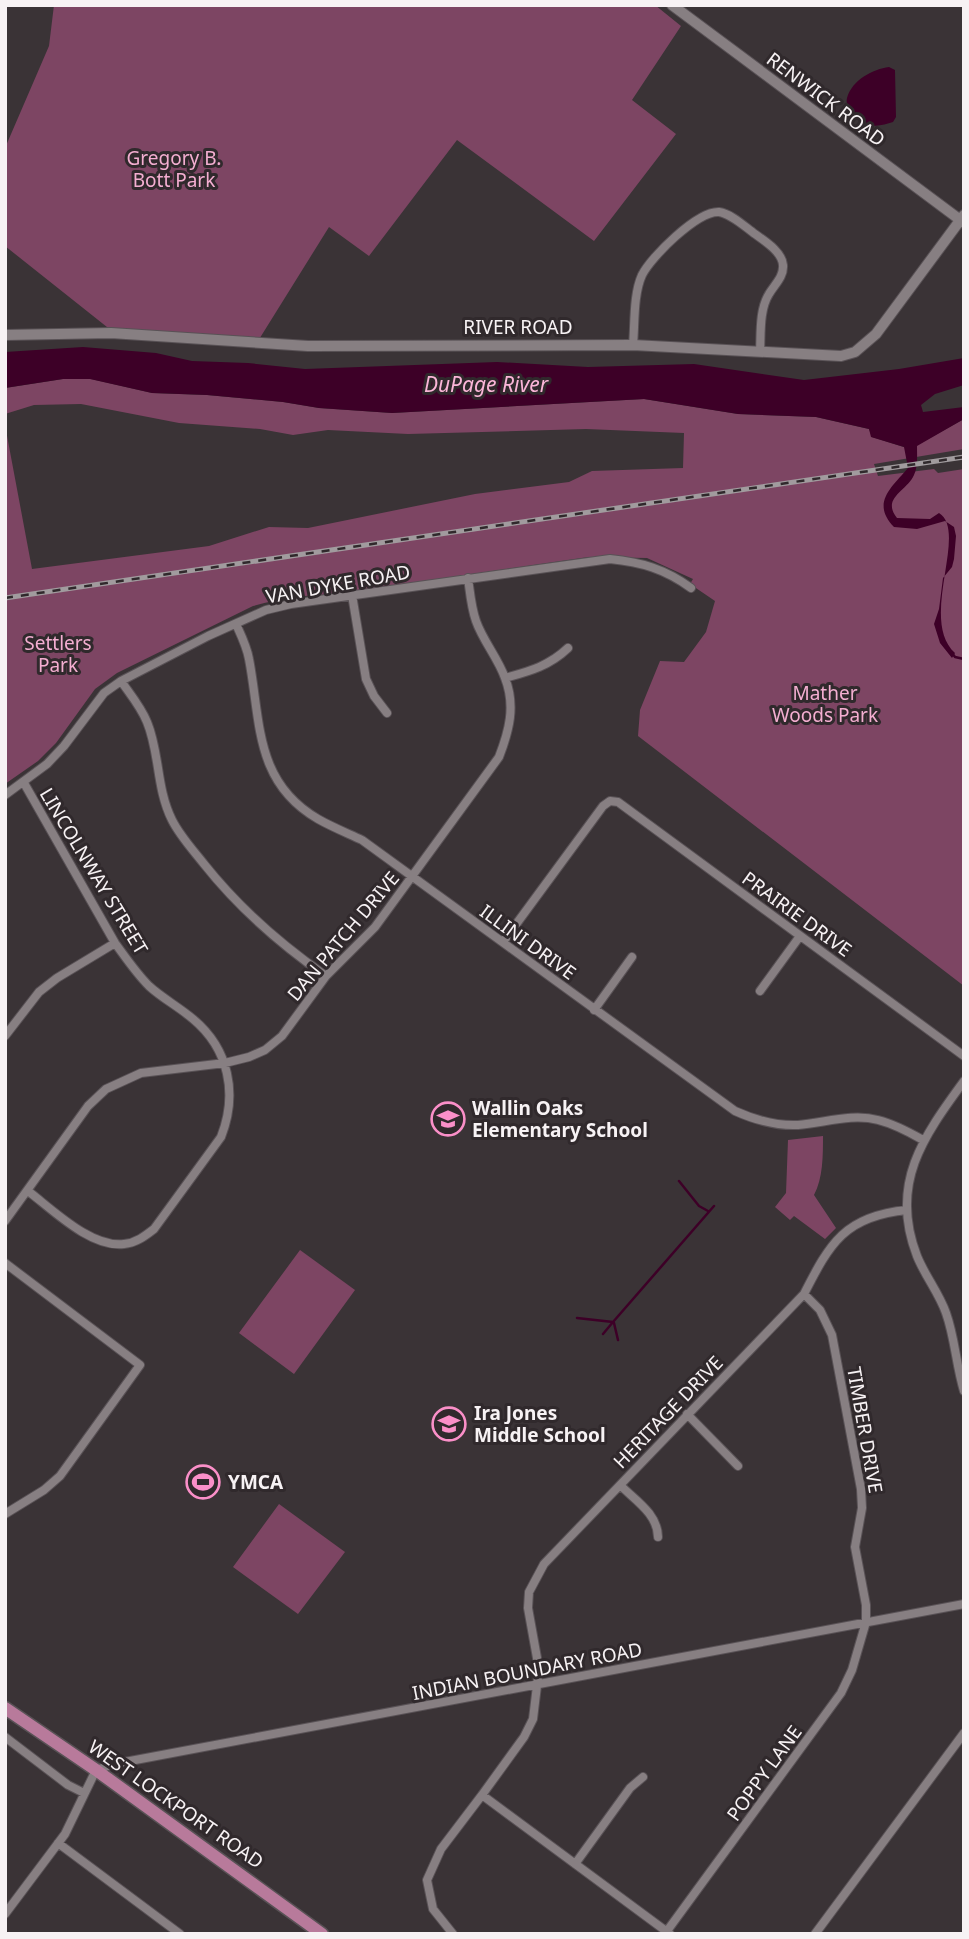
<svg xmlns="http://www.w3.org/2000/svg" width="969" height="1939" viewBox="0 0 969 1939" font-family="'Noto Sans',sans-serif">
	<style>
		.green { fill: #7d4563 }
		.water { fill: #3d0027 }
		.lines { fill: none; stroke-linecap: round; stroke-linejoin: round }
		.stream { stroke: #3d0027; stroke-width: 2.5 }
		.minor-casing { stroke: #595256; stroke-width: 10 }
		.tertiary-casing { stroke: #595256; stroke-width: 12 }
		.primary-casing { stroke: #595256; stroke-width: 15 }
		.minor { stroke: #877f82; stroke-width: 8 }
		.tertiary { stroke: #877f82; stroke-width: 10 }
		.primary { stroke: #b87a9b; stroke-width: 12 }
		.rail-casing { stroke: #a19b9e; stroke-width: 5 }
		.rail { stroke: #30292c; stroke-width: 2.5; stroke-dasharray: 8; stroke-linecap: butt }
		.labels { text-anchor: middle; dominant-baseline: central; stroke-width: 6; stroke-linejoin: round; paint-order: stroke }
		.street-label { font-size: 19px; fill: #f7f2f4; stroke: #30292c }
		.park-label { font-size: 19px; fill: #f4aed1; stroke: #30292c }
		.poi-label { font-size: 19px; font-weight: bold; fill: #f7f2f4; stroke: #30292c; text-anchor: start }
		.water-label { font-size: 21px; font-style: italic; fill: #fbb5d8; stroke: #30292c }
	</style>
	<rect width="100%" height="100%" fill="#3a3336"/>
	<path class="green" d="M54 5H655L681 26 632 100 676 134 594 241 457 140 369 256 329 227 258 341 112 331 5 246V148L49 46Z
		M63 379H91L152 393 207 395 283 402 319 408 392 413 644 399 738 414 816 417 869 429 872 437 910 449 964 419V449L874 464 878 476 934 469 938 473 964 469V986L638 736 640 710 660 661 684 662 706 632 715 601 690 584 693 579 647 558 589 557 336 594C307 595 281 598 253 606L117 673 95 689 56 743 38 761 5 784V425L32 569 209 546 269 527 308 528 475 494 569 482 592 471 683 468 684 433 586 429 408 434 328 430 293 435 260 429 179 423 81 404 34 405 5 414V388Z
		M823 1136C823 1156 823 1178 814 1195L836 1228 825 1239 794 1216 790 1220 775 1207 786 1193 788 1140Z
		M300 1250 355 1290 294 1374 239 1333Z
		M279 1504 345 1552 298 1614 233 1567Z"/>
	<path class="water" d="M889 67 895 70 896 117 893 122C886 124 877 127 871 125 861 121 844 110 847 98 852 80 873 69 889 67Z
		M83 347 156 353 192 361 248 363 305 369 497 362 588 367 694 364 804 380 899 369 964 358V385L935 394 921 405 923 412 964 407V419L917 446C917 455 918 467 914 475 907 491 881 498 897 518L930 519 939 513C969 532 918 619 955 653L952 658 940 643 934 624 939 609 943 578 952 567 954 559 956 536 954 527 945 521 917 529 894 527C871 503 891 488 908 468L904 447 871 437 869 429 816 417 738 414 644 399 392 413 319 408 283 402 207 395 152 393 90 379H63L5 388V352Z"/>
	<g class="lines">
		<path class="stream" d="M952 653 955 657 964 659
			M679 1181 699 1206 708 1211
			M577 1318 613 1322 714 1206
			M614 1323 618 1340
			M603 1334 613 1322"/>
		<defs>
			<path id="minor" d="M633 345C635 324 633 295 642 275 651 257 697 211 719 212 732 214 745 227 755 234 766 242 782 252 783 265 784 277 774 285 769 294 759 310 761 334 760 352
				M352 595 366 679 374 696 387 713
				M236 624C241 635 247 647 249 659 261 721 254 782 318 819 332 827 347 833 362 840L735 1111C755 1120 775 1126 798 1125 824 1123 852 1113 878 1120 894 1124 909 1132 923 1140
				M505 678C530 671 549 666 568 648
				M121 681C130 694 141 707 147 722 160 753 156 788 172 820 180 836 193 850 204 864 239 908 280 944 326 976
				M24 783 115 943C126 958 136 973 149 986 162 998 179 1007 193 1019 229 1049 238 1094 221 1137L154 1229C145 1236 136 1243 124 1244 91 1248 53 1210 28 1191
				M5 795 47 764 64 746 104 693 121 681 208 636 266 610 291 604 610 559C641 562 665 569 691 588
				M503 942 603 806 610 801 618 802 964 1056
				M760 991 800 936
				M594 1010 632 957
				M5 1036 39 992 57 978 115 943
				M964 1081C923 1137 889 1184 917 1256 925 1276 939 1293 946 1313 955 1338 956 1365 964 1391
				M5 1221 88 1106 106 1089 141 1073 225 1063 249 1057 265 1050 282 1036 326 976 375 927 499 757C509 731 516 706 505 678 498 658 483 641 476 621 471 607 470 592 468 578
				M5 1263 140 1365 60 1476 44 1490 5 1514
				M687 1414 738 1466
				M620 1485C635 1500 658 1514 658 1537
				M5 1737 68 1785 84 1793
				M482 1795 670 1934
				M58 1843 180 1934
				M575 1864 630 1788 643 1777
				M5 1914 65 1834 96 1770 114 1764 964 1604
				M667 1931 841 1693 852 1670 866 1622V1605L855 1547 862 1508 861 1489 832 1335 820 1310 804 1294
				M453 1934 433 1909 427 1880 441 1849 482 1795 524 1737 533 1719 539 1669 528 1608 529 1592 544 1564 804 1294C830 1243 845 1216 907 1210
				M815 1934 964 1733"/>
			<path id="tertiary" d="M672 5 963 222
				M5 335 111 333 308 346 633 345 841 356 855 352 876 334 964 215"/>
			<path id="primary" d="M5 1708 96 1770 322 1934"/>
		</defs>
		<use href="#minor" class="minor-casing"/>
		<use href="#tertiary" class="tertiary-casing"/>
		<use href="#primary" class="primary-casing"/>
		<use href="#minor" class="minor"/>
		<use href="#tertiary" class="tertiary"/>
		<use href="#primary" class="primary"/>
		<defs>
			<path id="rail" d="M5 598 964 457"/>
		</defs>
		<use href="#rail" class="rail-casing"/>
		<use href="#rail" class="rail"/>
	</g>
	<defs>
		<symbol id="school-ring" viewBox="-11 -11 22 22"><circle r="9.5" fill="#30292c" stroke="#fa8fc8" stroke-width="1.5"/><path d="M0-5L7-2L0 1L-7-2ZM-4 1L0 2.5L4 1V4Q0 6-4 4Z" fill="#fa8fc8"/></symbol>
		<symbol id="stadium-ring" viewBox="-11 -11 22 22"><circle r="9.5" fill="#30292c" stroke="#fa8fc8" stroke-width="1.5"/><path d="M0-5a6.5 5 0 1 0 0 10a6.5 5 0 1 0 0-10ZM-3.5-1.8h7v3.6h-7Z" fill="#fa8fc8"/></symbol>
	</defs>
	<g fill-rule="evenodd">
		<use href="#school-ring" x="429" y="1100" width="38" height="38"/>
		<use href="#school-ring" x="430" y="1405" width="38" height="38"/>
		<use href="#stadium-ring" x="184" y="1463" width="38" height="38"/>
	</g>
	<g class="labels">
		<g class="street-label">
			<text transform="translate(826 99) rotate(37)">RENWICK ROAD</text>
			<text x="518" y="327">RIVER ROAD</text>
			<text transform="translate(338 584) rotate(-10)">VAN DYKE ROAD</text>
			<text transform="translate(94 871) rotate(59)">LINCOLNWAY STREET</text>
			<text transform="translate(797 914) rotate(36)">PRAIRIE DRIVE</text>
			<text transform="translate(343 936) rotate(-50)">DAN PATCH DRIVE</text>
			<text transform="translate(528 942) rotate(36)">ILLINI DRIVE</text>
			<text transform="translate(668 1412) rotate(-46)">HERITAGE DRIVE</text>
			<text transform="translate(865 1430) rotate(80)">TIMBER DRIVE</text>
			<text transform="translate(527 1671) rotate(-11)">INDIAN BOUNDARY ROAD</text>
			<text transform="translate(764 1773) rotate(-54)">POPPY LANE</text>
			<text transform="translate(176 1804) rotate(35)">WEST LOCKPORT ROAD</text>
		</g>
		<g class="park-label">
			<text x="174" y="158">Gregory B.<tspan x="174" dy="22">Bott Park</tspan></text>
			<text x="58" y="643">Settlers<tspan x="58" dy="22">Park</tspan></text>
			<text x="825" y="693">Mather<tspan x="825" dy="22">Woods Park</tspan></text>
		</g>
		<g class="poi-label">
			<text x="472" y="1108">Wallin Oaks<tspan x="472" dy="22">Elementary School</tspan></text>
			<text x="474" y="1413">Ira Jones<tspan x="474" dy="22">Middle School</tspan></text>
			<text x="228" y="1482">YMCA</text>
		</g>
		<g class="water-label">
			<text x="486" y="384">DuPage River</text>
		</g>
	</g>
	<rect width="969" height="1939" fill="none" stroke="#f7f2f4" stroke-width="14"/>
</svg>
